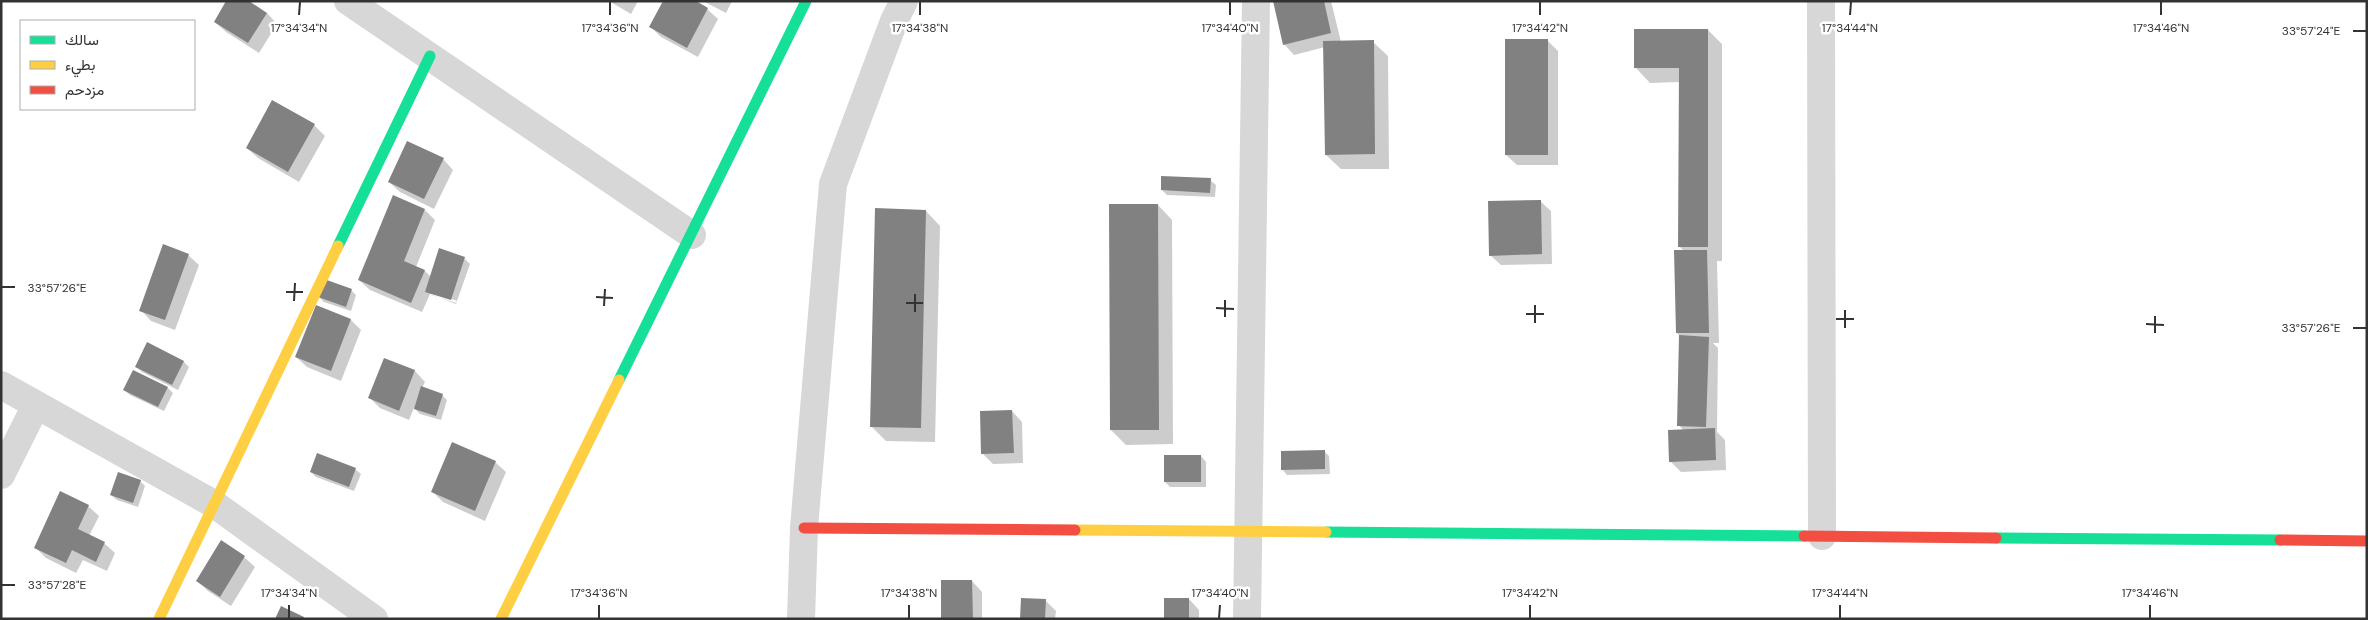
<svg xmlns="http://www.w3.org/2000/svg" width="2368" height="620" viewBox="0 0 2368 620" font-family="'DM Sans',Vazirmatn,sans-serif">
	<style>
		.shadow { fill: #0003; fill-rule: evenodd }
		.building { fill: #818181 }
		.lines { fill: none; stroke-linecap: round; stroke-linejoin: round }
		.street { stroke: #d7d7d7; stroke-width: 28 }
		.fast { stroke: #16e098; stroke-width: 11 }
		.slow { stroke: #ffcf43; stroke-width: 11 }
		.jam { stroke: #f24e42; stroke-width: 11 }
		.ticks { fill: none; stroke: #333; stroke-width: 2 }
		.ticks-label { font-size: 12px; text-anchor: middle; fill: #333; stroke: #fff; stroke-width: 5; stroke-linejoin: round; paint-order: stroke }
	</style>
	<rect width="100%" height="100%" fill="#fff"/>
	<path class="shadow" d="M609 1H638L631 14Z
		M703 1H732L726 13Z
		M1274 1H1331L1341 42H1373L1388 56 1389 169H1341L1326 155 1325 47 1294 55 1284 44Z
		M707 9 718 19 698 57 661 37 651 27Z
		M267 13 277 24 259 53 226 32 215 22Z
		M1708 30 1722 44V261H1717L1719 343H1713L1718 348 1717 432 1725 440 1726 470 1681 472 1670 461 1684 431 1679 425 1680 336 1677 333 1684 251 1680 247V82L1650 83 1636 68Z
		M1547 40 1558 51V165H1517L1506 155Z
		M273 102 314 125 325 136 299 182 258 158 247 148Z
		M443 159 453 170 434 209 400 192 389 182Z
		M1210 180 1216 185 1215 197 1167 195 1162 190Z
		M1540 201 1551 211 1552 264 1501 265 1490 255Z
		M1158 205 1172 220 1173 444 1126 445 1111 430Z
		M425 210 435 220 416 267 425 271 431 277 440 250 465 259 470 264 456 304 430 294 422 312 370 290 359 280ZM431 292 457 301V303L431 295Z
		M926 211 940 226 935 442 886 441 871 426Z
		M188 255 199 265 175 330 151 321 141 310Z
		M351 290 356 295 351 311 324 302 319 297Z
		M317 306 351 320 361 330 341 381 307 367 296 357Z
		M384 359 415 371 425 382 422 388 442 395 447 400 441 420 420 414 414 408 409 420 380 408 369 397Z
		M184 362 189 367 178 390 142 372 137 367Z
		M168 388 173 393 164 411 130 395 124 390Z
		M1012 411 1022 422 1023 463 993 464 982 453Z
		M1324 451 1329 456 1330 474 1287 475 1282 469Z
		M1201 456 1206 462V487H1170L1165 482Z
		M495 462 506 472 485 521 443 502 433 492Z
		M355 469 361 474 354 491 316 477 311 472Z
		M140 481 145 486 138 507 117 500 111 495Z
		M88 506 99 516 89 536 104 543 115 553 107 571 83 560 76 573 46 558 35 547Z
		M244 557 255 567 231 606 208 591 197 581Z
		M972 581 982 592V619H942Z
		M1189 599 1199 610V619H1165Z
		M1045 600 1056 611 1055 619H1021Z"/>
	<path class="building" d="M226 1H249L267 13 248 43 214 22Z
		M663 1H696L708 8 687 48 649 27Z
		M1273 1H1324L1331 33 1283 45Z
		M1634 29H1708V247H1678L1679 68H1634Z
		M1505 39H1548V155H1505Z
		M1374 40 1375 154 1325 155 1323 41Z
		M272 100 315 124 288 172 246 148Z
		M407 141 444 158 424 199 388 182Z
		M1161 176 1211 178 1210 193 1161 190Z
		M393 195 425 209 404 261 425 270 411 303 358 280Z
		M1541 200 1542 254 1489 256 1488 201Z
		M1109 204H1158L1159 430H1110Z
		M875 208 926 210 921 428 870 427Z
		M163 244 189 254 165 320 139 311Z
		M439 248 465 257 451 300 425 292Z
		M1674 250H1707L1709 333H1676Z
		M324 279 352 289 346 307 318 297Z
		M316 305 351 319 331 371 295 357Z
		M1679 335 1709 337 1706 427 1677 426Z
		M147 342 184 361 172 385 135 367Z
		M384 358 415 370 399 411 368 398Z
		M133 370 168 387 158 407 123 390Z
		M421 386 443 394 436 416 414 409Z
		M1012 410 1014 453 981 454 980 411Z
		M1715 428 1716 460 1669 462 1668 430Z
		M452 442 496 461 475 511 431 492Z
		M1325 450V469L1281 470V451Z
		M317 453 356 468 349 487 310 472Z
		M1164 455H1201V482H1164Z
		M118 472 141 480 133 503 110 495Z
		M60 491 89 505 78 529 105 542 96 562 72 550 66 563 34 548Z
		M221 540 245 556 220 597 196 581Z
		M941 580H972L973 619H941Z
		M1021 598 1046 599 1045 619H1020Z
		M1164 598H1189V619H1164Z
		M281 606 304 617V619H275Z"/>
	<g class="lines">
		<path class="street" d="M348 1 692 235
			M1821 1 1822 536
			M1 385 214 504 374 619
			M1 475 36 405
			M801 619 804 528 833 184 894 21 904 1
			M1247 619 1256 1"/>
		<path class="fast" d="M338 246 430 56
			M619 380 806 1
			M1326 532 1804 536
			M1996 538 2280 540"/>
		<path class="slow" d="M1075 530 1326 532
			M159 619 338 246
			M501 619 619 380"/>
		<path class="jam" d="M804 528 1075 530
			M1804 536 1996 538
			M2280 540 2367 541"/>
	</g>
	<path class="ticks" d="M299 15 300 2M610 15V2M920 15V2M1230 15V2M1540 15V2M1850 15 1851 2M2161 15V2M2353 31H2366M2 287H15M286 292H303M596 297 613 298M294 301 295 283M906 303H923M604 306 605 289M1216 308 1234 309M915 312V294M1526 314H1544M1225 317V300M1836 319H1854M1535 323V305M2146 324 2164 325M1845 328V310M2353 328H2366M2155 333V316M2 585H15M289 618V605M599 618V605M909 618V605M1219 618 1220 605M1530 618V605M1840 618V605M2150 618V605"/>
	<g class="ticks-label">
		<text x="299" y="32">17°34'34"N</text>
		<text x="610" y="32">17°34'36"N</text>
		<text x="920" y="32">17°34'38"N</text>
		<text x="1230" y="32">17°34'40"N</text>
		<text x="1540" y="32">17°34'42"N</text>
		<text x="1850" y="32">17°34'44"N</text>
		<text x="2161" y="32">17°34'46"N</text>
		<text x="2311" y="35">33°57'24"E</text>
		<text x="57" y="292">33°57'26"E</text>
		<text x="2311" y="332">33°57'26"E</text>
		<text x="57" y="589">33°57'28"E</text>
		<text x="289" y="597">17°34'34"N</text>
		<text x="599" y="597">17°34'36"N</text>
		<text x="909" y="597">17°34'38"N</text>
		<text x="1220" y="597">17°34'40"N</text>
		<text x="1530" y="597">17°34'42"N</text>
		<text x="1840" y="597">17°34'44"N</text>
		<text x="2150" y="597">17°34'46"N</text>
	</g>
	<rect width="2368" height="620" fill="none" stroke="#333333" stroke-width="5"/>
	<rect x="20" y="20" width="175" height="90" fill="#ffffff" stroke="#adadad"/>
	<rect x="30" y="36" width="25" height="8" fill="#16e098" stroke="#adadad"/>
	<text x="65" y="45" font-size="15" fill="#333333">سالك</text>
	<rect x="30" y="61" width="25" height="8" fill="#ffcf43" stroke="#adadad"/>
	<text x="65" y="70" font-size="15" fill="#333333">بطيء</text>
	<rect x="30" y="86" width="25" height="8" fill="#f24e42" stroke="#adadad"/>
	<text x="65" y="95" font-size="15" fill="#333333">مزدحم</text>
</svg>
